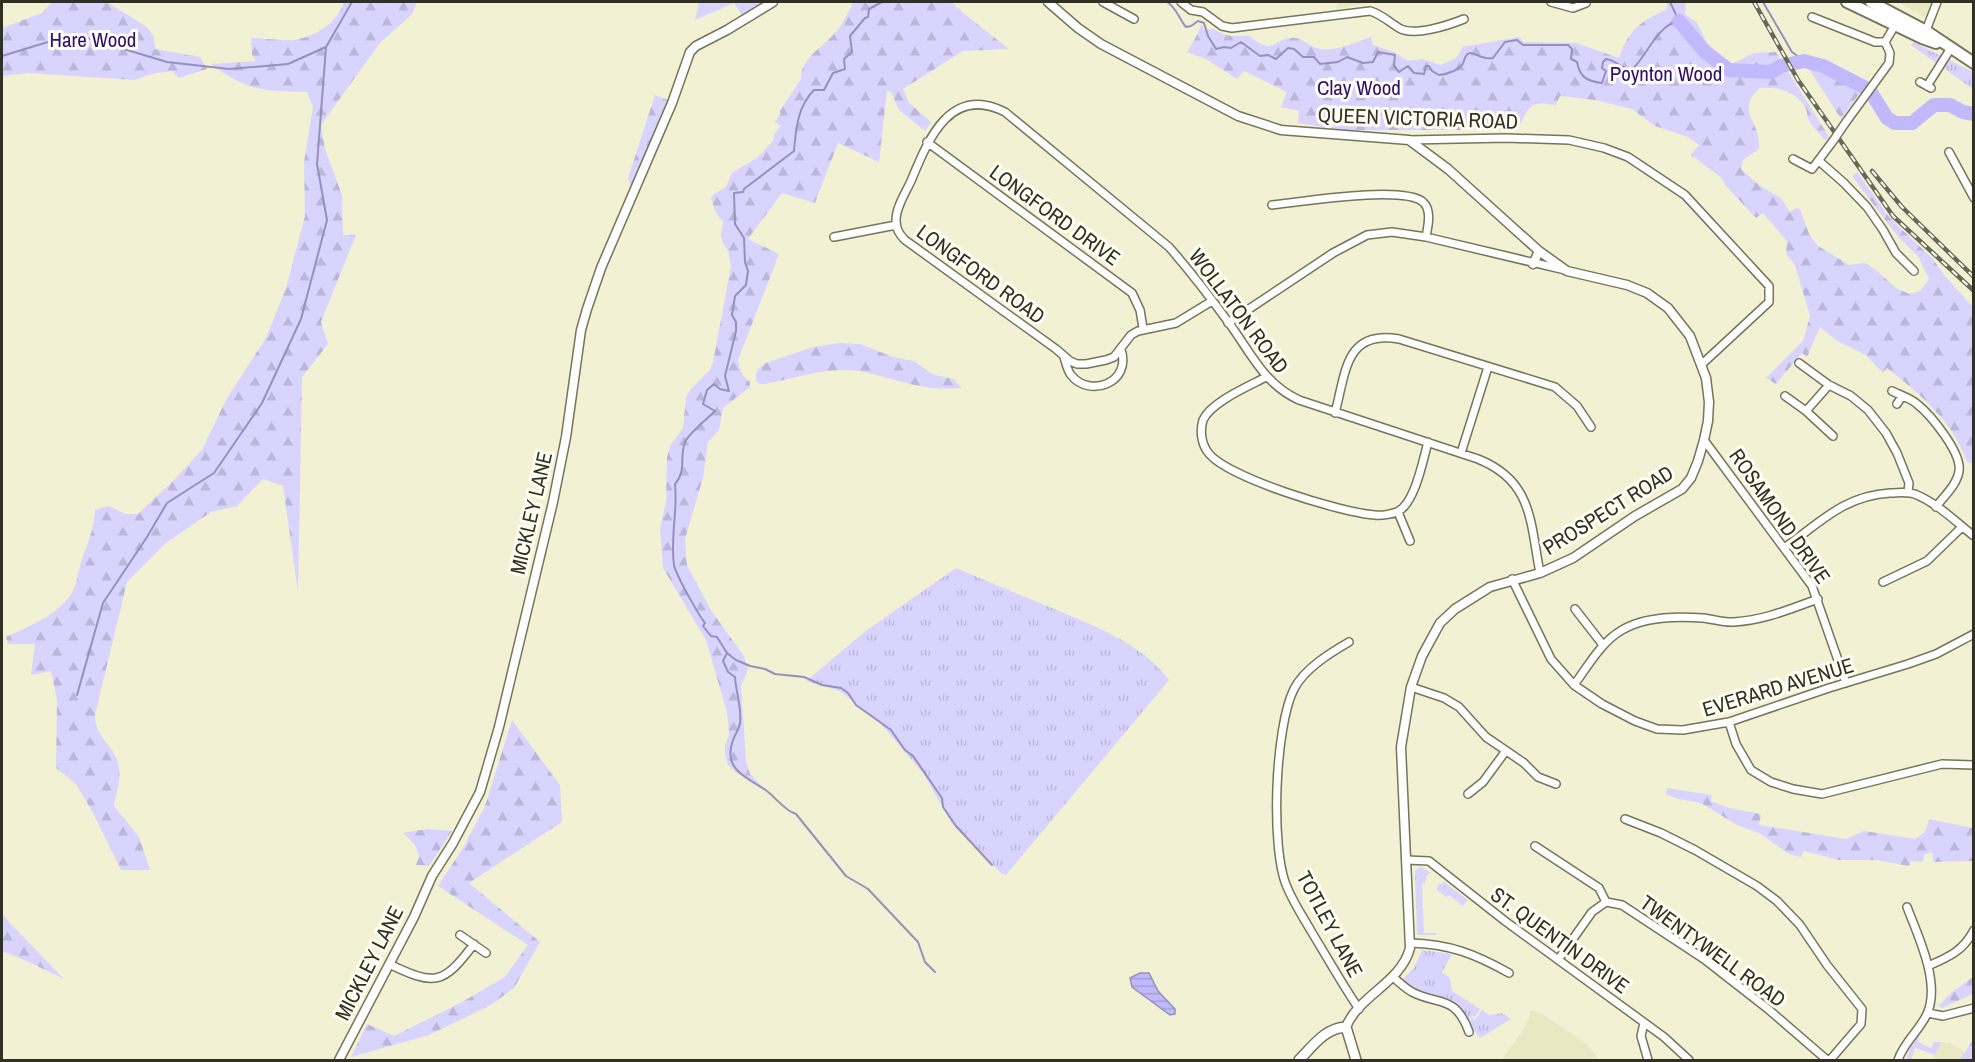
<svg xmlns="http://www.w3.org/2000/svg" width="1975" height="1062" viewBox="0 0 1975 1062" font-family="'Archivo Narrow',sans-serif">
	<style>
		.built { fill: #eae7c3 }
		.grass { fill: url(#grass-tufts) }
		.forest { fill: url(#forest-firs) }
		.green { fill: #d9d4fe }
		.water { fill: url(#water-rules); stroke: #9690bc; stroke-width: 1.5 }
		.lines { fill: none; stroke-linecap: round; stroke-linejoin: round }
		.stream { stroke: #9690bc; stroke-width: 2 }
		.river { stroke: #c2b9fc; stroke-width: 14 }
		.minor-casing { stroke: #76745a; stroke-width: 10 }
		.tertiary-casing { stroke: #76745a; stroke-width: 11 }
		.secondary-casing { stroke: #76745a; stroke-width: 12 }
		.primary-casing { stroke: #76745a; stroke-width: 14 }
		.minor { stroke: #fff; stroke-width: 7 }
		.tertiary { stroke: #fff; stroke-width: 8 }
		.secondary { stroke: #fff; stroke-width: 9 }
		.primary { stroke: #fff; stroke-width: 10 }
		.rail-casing { stroke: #696858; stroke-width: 4.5 }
		.rail { stroke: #fefef2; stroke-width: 2; stroke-dasharray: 7; stroke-linecap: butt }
		.minor-bridge-casing { stroke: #76745a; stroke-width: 10; stroke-linecap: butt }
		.minor-bridge { stroke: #fff; stroke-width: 7 }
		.labels { text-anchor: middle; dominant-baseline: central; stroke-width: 6; stroke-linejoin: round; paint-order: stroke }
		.park-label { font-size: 21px; fill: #310d6e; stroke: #fefef2 }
		.street-label { font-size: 21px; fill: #313025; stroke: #fefef2 }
	</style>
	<defs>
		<pattern id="grass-tufts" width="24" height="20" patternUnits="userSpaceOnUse" patternTransform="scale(1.5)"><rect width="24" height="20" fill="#d9d4fe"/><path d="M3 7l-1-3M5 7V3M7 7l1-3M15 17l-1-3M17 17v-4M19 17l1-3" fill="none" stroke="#bbb6da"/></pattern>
		<pattern id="forest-firs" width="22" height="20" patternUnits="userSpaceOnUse" patternTransform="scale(1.5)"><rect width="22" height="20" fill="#d9d4fe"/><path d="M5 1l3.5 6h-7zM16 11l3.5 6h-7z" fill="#bbb6da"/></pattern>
		<pattern id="water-rules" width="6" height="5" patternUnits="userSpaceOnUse" patternTransform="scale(1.5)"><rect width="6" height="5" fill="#c2b9fc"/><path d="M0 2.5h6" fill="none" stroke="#a79fd8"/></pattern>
	</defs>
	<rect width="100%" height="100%" fill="#f3f1d4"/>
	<path class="built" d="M1338 2H1374L1336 9Z
		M1898 2H1933L1927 17H1924Z
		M1531 1010 1541 1013 1588 1045 1599 1060H1502L1527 1024Z
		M1941 1042 1948 1044 1949 1042 1965 1052 1959 1060H1932Z"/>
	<path class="grass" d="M1914 42 1973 72V89L1911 45Z
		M956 568C986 581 1016 593 1047 606 1089 624 1140 641 1169 680L1006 875 1002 874 952 824 923 773 881 724 840 691 806 681 867 630Z
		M1420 867 1432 873H1429L1426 878 1425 883 1422 884 1424 933H1436L1437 935H1417L1415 871Z
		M1443 881 1468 900 1463 906 1449 895 1446 897 1437 890 1438 884H1442Z
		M1422 950 1452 954 1442 972 1450 978 1452 991 1480 1009 1475 1017 1472 1016 1469 1022 1454 1001 1416 989 1404 981 1403 979 1414 968Z
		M1482 1010 1489 1015 1502 1013 1511 1019 1480 1038 1469 1023 1472 1018 1475 1020Z"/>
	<path class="forest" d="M52 2H107L147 27 154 37 155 49 200 57 207 69 179 78 172 71 156 73 134 80 28 73 2 76V28L42 13Z
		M344 2H417L412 14 379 44 321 125 325 149 342 195 343 235H356L321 322 328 344 302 377 298 592 283 486 263 479 237 506 211 512 166 543 127 582 95 715C95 739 116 746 119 767 121 779 116 794 114 806L139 837 150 870H121L92 811 76 784 56 768 57 700 51 671 31 675 35 644H8L6 637C28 627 67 611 75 586 78 577 79 568 82 559 88 543 94 528 95 510L109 506 125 514H138L175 479 202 450 227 398 266 338 286 288 305 216 304 162 313 107 307 92C263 91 247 91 211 64L256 61 252 55 251 38C264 38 280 41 294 40 315 37 337 23 344 2Z
		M852 2H952L962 12 1009 49 963 51 903 89 909 103 931 122 925 131 899 110 891 92 887 91 879 162 838 143 815 203 782 193 748 239 779 254 738 360C739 369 742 376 750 382V387L723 408 719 430 708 442 703 478 685 539 686 554 687 565 712 612 744 656 748 670 741 686 746 760 750 774 762 786 738 774 728 765 725 755V745L729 735 727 712 706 640 663 568 660 528 666 502 667 457 670 446 683 428 686 397 691 389 710 370 713 362 731 266 728 250 723 244 721 236 723 222 715 211 711 198 714 194 726 187 732 173 758 157 773 141 774 134 781 126 775 122 781 113 779 112 801 79C800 59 823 47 834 34 842 26 847 15 852 5Z
		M1667 2H1686L1685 14 1697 23 1707 43 1732 64 1754 53 1776 52 1829 137 1826 141C1820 134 1812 127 1808 118 1807 115 1807 111 1806 109 1797 91 1778 87 1760 88 1734 110 1762 123 1759 149L1743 160 1741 169 1759 185 1781 198 1790 212 1796 208 1800 209 1809 234 1818 246 1849 265 1865 263 1876 270 1896 288 1909 294 1920 291 1929 279 1918 256 1899 238 1852 176 1857 172 1890 218 1932 258 1946 277 1973 307V464L1967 462C1953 421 1920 394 1887 368L1883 373 1866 355 1837 341 1820 327 1807 357 1802 353 1776 384 1766 378 1803 341 1810 316 1795 265 1786 254 1787 241 1763 213 1756 218 1726 186 1722 178 1691 155 1699 145 1688 137 1655 126 1632 109 1595 100 1560 96 1556 105C1531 101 1530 104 1520 125L1501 123 1500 130H1340L1298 123 1299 111 1281 107 1287 92 1244 71 1237 79 1206 59 1187 52 1196 37 1201 25H1203L1204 30 1213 29C1226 37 1234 37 1248 35 1278 59 1272 36 1295 38 1303 39 1308 45 1316 48 1334 53 1354 43 1371 37L1373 45 1394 52 1408 61 1422 59 1441 65 1456 58 1463 47 1519 37 1523 42 1576 43 1619 58C1629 29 1640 22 1667 9Z
		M1804 61 1823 66 1864 87 1841 119Z
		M655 95 668 100 631 187 628 178Z
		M840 343 860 344 893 357 914 361 932 374 953 379 962 388C948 389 934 389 920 386 896 382 872 371 848 370 821 369 792 379 765 384H760L756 381C755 372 758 368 766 363L813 347Z
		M512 720 560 785 562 822 469 883 540 942 514 988 489 1006 429 1035 351 1057 367 1024 394 1036 462 1002 505 977 528 945 438 886 463 848 485 806Z
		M1667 788 1712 795 1711 801 1729 808 1761 814 1759 825 1846 839 1864 831 1915 839 1925 832 1929 819 1973 828V861L1933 862V855L1931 852 1924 855 1923 862 1911 861 1909 866 1876 860H1839L1804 851 1801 857 1789 854 1759 833 1737 825 1701 803 1678 799 1666 794Z
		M427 829 452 831 429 866 416 865 419 856 415 845 403 833Z
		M2 913 9 922 64 979 31 963 2 951Z
		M1973 977V994L1942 1008 1938 1006 1951 993Z
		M1973 1040V1060H1959L1960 1059Z"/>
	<path class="green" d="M699 2H767L743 17 734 3 695 20Z
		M1920 1034 1918 1042 1931 1048 1934 1042H1941L1935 1055 1915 1048 1911 1060H1906L1910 1048Z"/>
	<path class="water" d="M1140 973H1149L1158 991 1175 1009V1014L1170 1015 1132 987 1130 978Z"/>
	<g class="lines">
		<path class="stream" d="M882 2 869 9 868 17 865 18 850 36 852 52 844 59 845 69 833 73 824 90H814C797 107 796 130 794 151L744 189 743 192 734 193 735 224 744 238 745 262 748 271 746 285 735 296 732 315 736 322V331L725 376 729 391 720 389 714 384 707 390 703 404 715 411C707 419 689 433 685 442 679 458 687 470 675 484 678 511 670 538 674 565 676 575 698 614 705 623L703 626 711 636 717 637 727 653 736 660 750 666 765 669 775 674 804 677 822 685 841 688 848 693 856 705 891 730 905 750 913 756 942 798 943 807 956 826 992 865
			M1167 2C1177 8 1179 19 1186 27L1191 26 1198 21 1204 23 1208 36 1216 49 1224 47 1231 48 1241 42 1260 56 1268 55 1276 59 1288 48 1294 49 1303 57H1314L1320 64 1338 62 1347 57 1363 63 1373 62 1378 52 1395 55 1394 66 1399 72 1408 66 1414 73 1424 74 1426 66H1429L1432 71 1439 75C1447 74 1457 71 1462 65 1465 61 1464 54 1470 53 1474 52 1482 60 1493 58L1505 42 1517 40 1523 45H1568L1572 49 1571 59 1577 62C1580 77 1586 81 1602 83L1606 71 1602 68 1603 62 1606 59C1615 60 1621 68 1629 69 1640 71 1656 23 1679 21L1670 2
			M1763 2 1792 52 1804 61
			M2 56 74 34 167 62 229 69 288 64 326 47 352 2
			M727 653 723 661 728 672 735 677C736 693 742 708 740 723 739 730 735 734 733 740 722 770 747 777 767 791 776 798 785 811 796 814L846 876 868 889 918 942 925 962 935 972
			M77 695 103 603 147 537 167 503 214 473 262 403 301 319 327 220 317 164 326 47"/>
		<path class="river" d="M1679 21 1705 52 1729 70 1771 72 1781 66 1804 61 1823 66 1864 87 1872 94 1887 118 1895 123H1912L1934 105H1950L1963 112 1974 114"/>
		<defs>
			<path id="minor" d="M1103 2 1134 19
				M1181 2 1191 10 1203 12 1222 26 1232 28 1370 11C1381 14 1389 22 1399 28 1414 37 1449 25 1464 19
				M1551 2 1573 8 1586 3
				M1812 17 1875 42H1885L1897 22
				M1925 33 1937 2
				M1920 82 1931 88
				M1927 86 1951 48
				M1846 122 1889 63 1890 53 1885 42
				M1409 140 1506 138 1569 140 1604 148 1628 157 1685 195 1769 286V302L1701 365
				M927 142 1132 293 1140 310 1143 328
				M1949 152 1974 198
				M1793 159 1812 169 1833 141
				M1819 161 1844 183 1867 207 1883 230 1896 253 1914 271
				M1272 205C1301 202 1403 185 1423 202 1432 210 1428 226 1426 237
				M834 237 896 225
				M1212 301 1176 323 1138 331 1131 335 1114 357 1106 360 1086 364H1077L1070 361 1056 349 905 240C899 234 896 229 896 220 896 207 906 192 911 181 928 140 950 84 1005 112L1169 247C1190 271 1210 297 1229 323 1251 353 1264 384 1299 400L1478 459C1533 481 1530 522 1540 573
				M1228 323 1333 253 1367 235 1392 232 1426 237 1565 270
				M1064 357C1066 363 1067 370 1071 375 1090 399 1132 382 1121 350
				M1799 363 1829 385 1851 396 1868 410 1886 433 1897 453 1909 483 1908 492
				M1266 377C1249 386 1211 402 1203 420 1200 430 1201 442 1207 451 1223 477 1343 513 1375 515 1381 516 1392 514 1397 512 1415 504 1423 460 1428 442
				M1892 391C1900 395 1910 398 1917 404 1931 415 1962 453 1959 471 1957 485 1944 496 1936 507
				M1785 396 1806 411 1833 436
				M1897 404 1902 396
				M1806 411 1829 385
				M1335 413C1346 372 1345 330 1399 339L1555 387 1577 406 1591 427
				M1704 440 1812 586 1846 683
				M1461 453 1488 367
				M1398 512 1410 541
				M1784 548C1820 523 1843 496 1890 493 1899 493 1908 491 1917 495 1938 504 1956 522 1974 536
				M1512 579 1551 659 1574 685 1602 704 1635 721 1657 729 1683 730 1729 722 1829 688 1908 664 1936 654 1974 634
				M1883 582 1927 561 1962 527
				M1575 609 1603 645
				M1349 642C1330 653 1304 669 1294 689 1275 726 1270 849 1287 887 1293 902 1303 917 1311 931 1327 957 1342 984 1359 1009
				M1574 685C1588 666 1601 642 1622 630 1645 616 1677 616 1703 618 1713 619 1724 623 1734 622 1765 620 1790 609 1818 599
				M1411 687 1444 698 1459 707 1486 737 1524 763 1538 777 1556 784
				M1729 722 1736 744 1751 770 1771 782 1793 789 1822 794 1942 764 1974 765
				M1468 794 1483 782 1505 752
				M1625 819 1661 833 1695 850 1757 886 1777 901 1800 925 1827 965 1862 1009 1861 1024 1830 1060
				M1535 846 1599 888 1606 902
				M1407 860 1429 861 1505 921 1664 1037 1689 1060
				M460 935 486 953
				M1410 943C1450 944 1475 954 1509 973
				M1558 960 1592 912 1606 902 1622 905 1704 959 1768 1009 1827 1060
				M389 964C435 986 443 985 474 944
				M1928 966C1949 957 1963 951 1974 930
				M1393 977C1399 982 1405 988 1412 992 1439 1006 1455 994 1469 1032
				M1928 1013 1943 1016 1974 1008
				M1644 1023 1641 1036 1648 1060
				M1898 1060C1904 1042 1919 1031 1927 1014 1941 983 1918 936 1907 907"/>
			<path id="tertiary" d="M1048 2 1078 28 1101 44 1238 116 1281 130 1409 140 1448 169 1539 251 1567 271 1627 285 1647 293 1668 308 1690 336 1706 378 1709 402 1708 421 1704 440 1698 461 1691 478 1682 489 1635 516 1573 558 1540 573 1490 587 1455 609 1440 623 1422 656 1411 687 1401 747 1410 948C1401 983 1359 995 1346 1027
				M1533 264 1539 251
				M339 1060 414 917 432 876 453 843 480 792 499 727 553 502 566 437 581 330 587 309 601 268 672 103 690 52 696 46 727 30 773 2"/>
			<path id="secondary" d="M1299 1060C1313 1046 1325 1028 1346 1027L1356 1060"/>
			<path id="primary" d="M1847 2 1922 38 1936 43
				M1871 2 1926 31 1974 63"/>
		</defs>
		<use href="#minor" class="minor-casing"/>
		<use href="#tertiary" class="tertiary-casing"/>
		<use href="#secondary" class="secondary-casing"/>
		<use href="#primary" class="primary-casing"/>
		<use href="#minor" class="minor"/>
		<use href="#tertiary" class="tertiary"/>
		<use href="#secondary" class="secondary"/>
		<use href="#primary" class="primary"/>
		<defs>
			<path id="rail" d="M1754 2 1798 80 1893 216 1974 291
				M1872 171 1902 207 1974 277"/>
		</defs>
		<use href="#rail" class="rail-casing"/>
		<use href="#rail" class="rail"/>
		<defs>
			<path id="minor-bridge" d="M1833 141 1846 122"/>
		</defs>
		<use href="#minor-bridge" class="minor-bridge-casing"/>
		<use href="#minor-bridge" class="minor-bridge"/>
	</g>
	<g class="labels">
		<g class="park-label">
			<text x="93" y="39">Hare Wood</text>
			<text x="1666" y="73">Poynton Wood</text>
			<text x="1359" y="87">Clay Wood</text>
		</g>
		<g class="street-label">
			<text transform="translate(1418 118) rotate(2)">QUEEN VICTORIA ROAD</text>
			<text transform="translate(1055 215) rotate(36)">LONGFORD DRIVE</text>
			<text transform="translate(981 274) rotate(36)">LONGFORD ROAD</text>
			<text transform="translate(1239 311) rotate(53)">WOLLATON ROAD</text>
			<text transform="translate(1608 510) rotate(-32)">PROSPECT ROAD</text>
			<text transform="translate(531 513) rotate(-77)">MICKLEY LANE</text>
			<text transform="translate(1780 516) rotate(55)">ROSAMOND DRIVE</text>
			<text transform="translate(1778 687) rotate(-17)">EVERARD AVENUE</text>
			<text transform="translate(1330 924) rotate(62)">TOTLEY LANE</text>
			<text transform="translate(1560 940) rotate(36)">ST. QUENTIN DRIVE</text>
			<text transform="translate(1713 951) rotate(36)">TWENTYWELL ROAD</text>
			<text transform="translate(369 963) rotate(-63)">MICKLEY LANE</text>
		</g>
	</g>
	<rect width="1975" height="1062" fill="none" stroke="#313025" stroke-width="6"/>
</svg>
